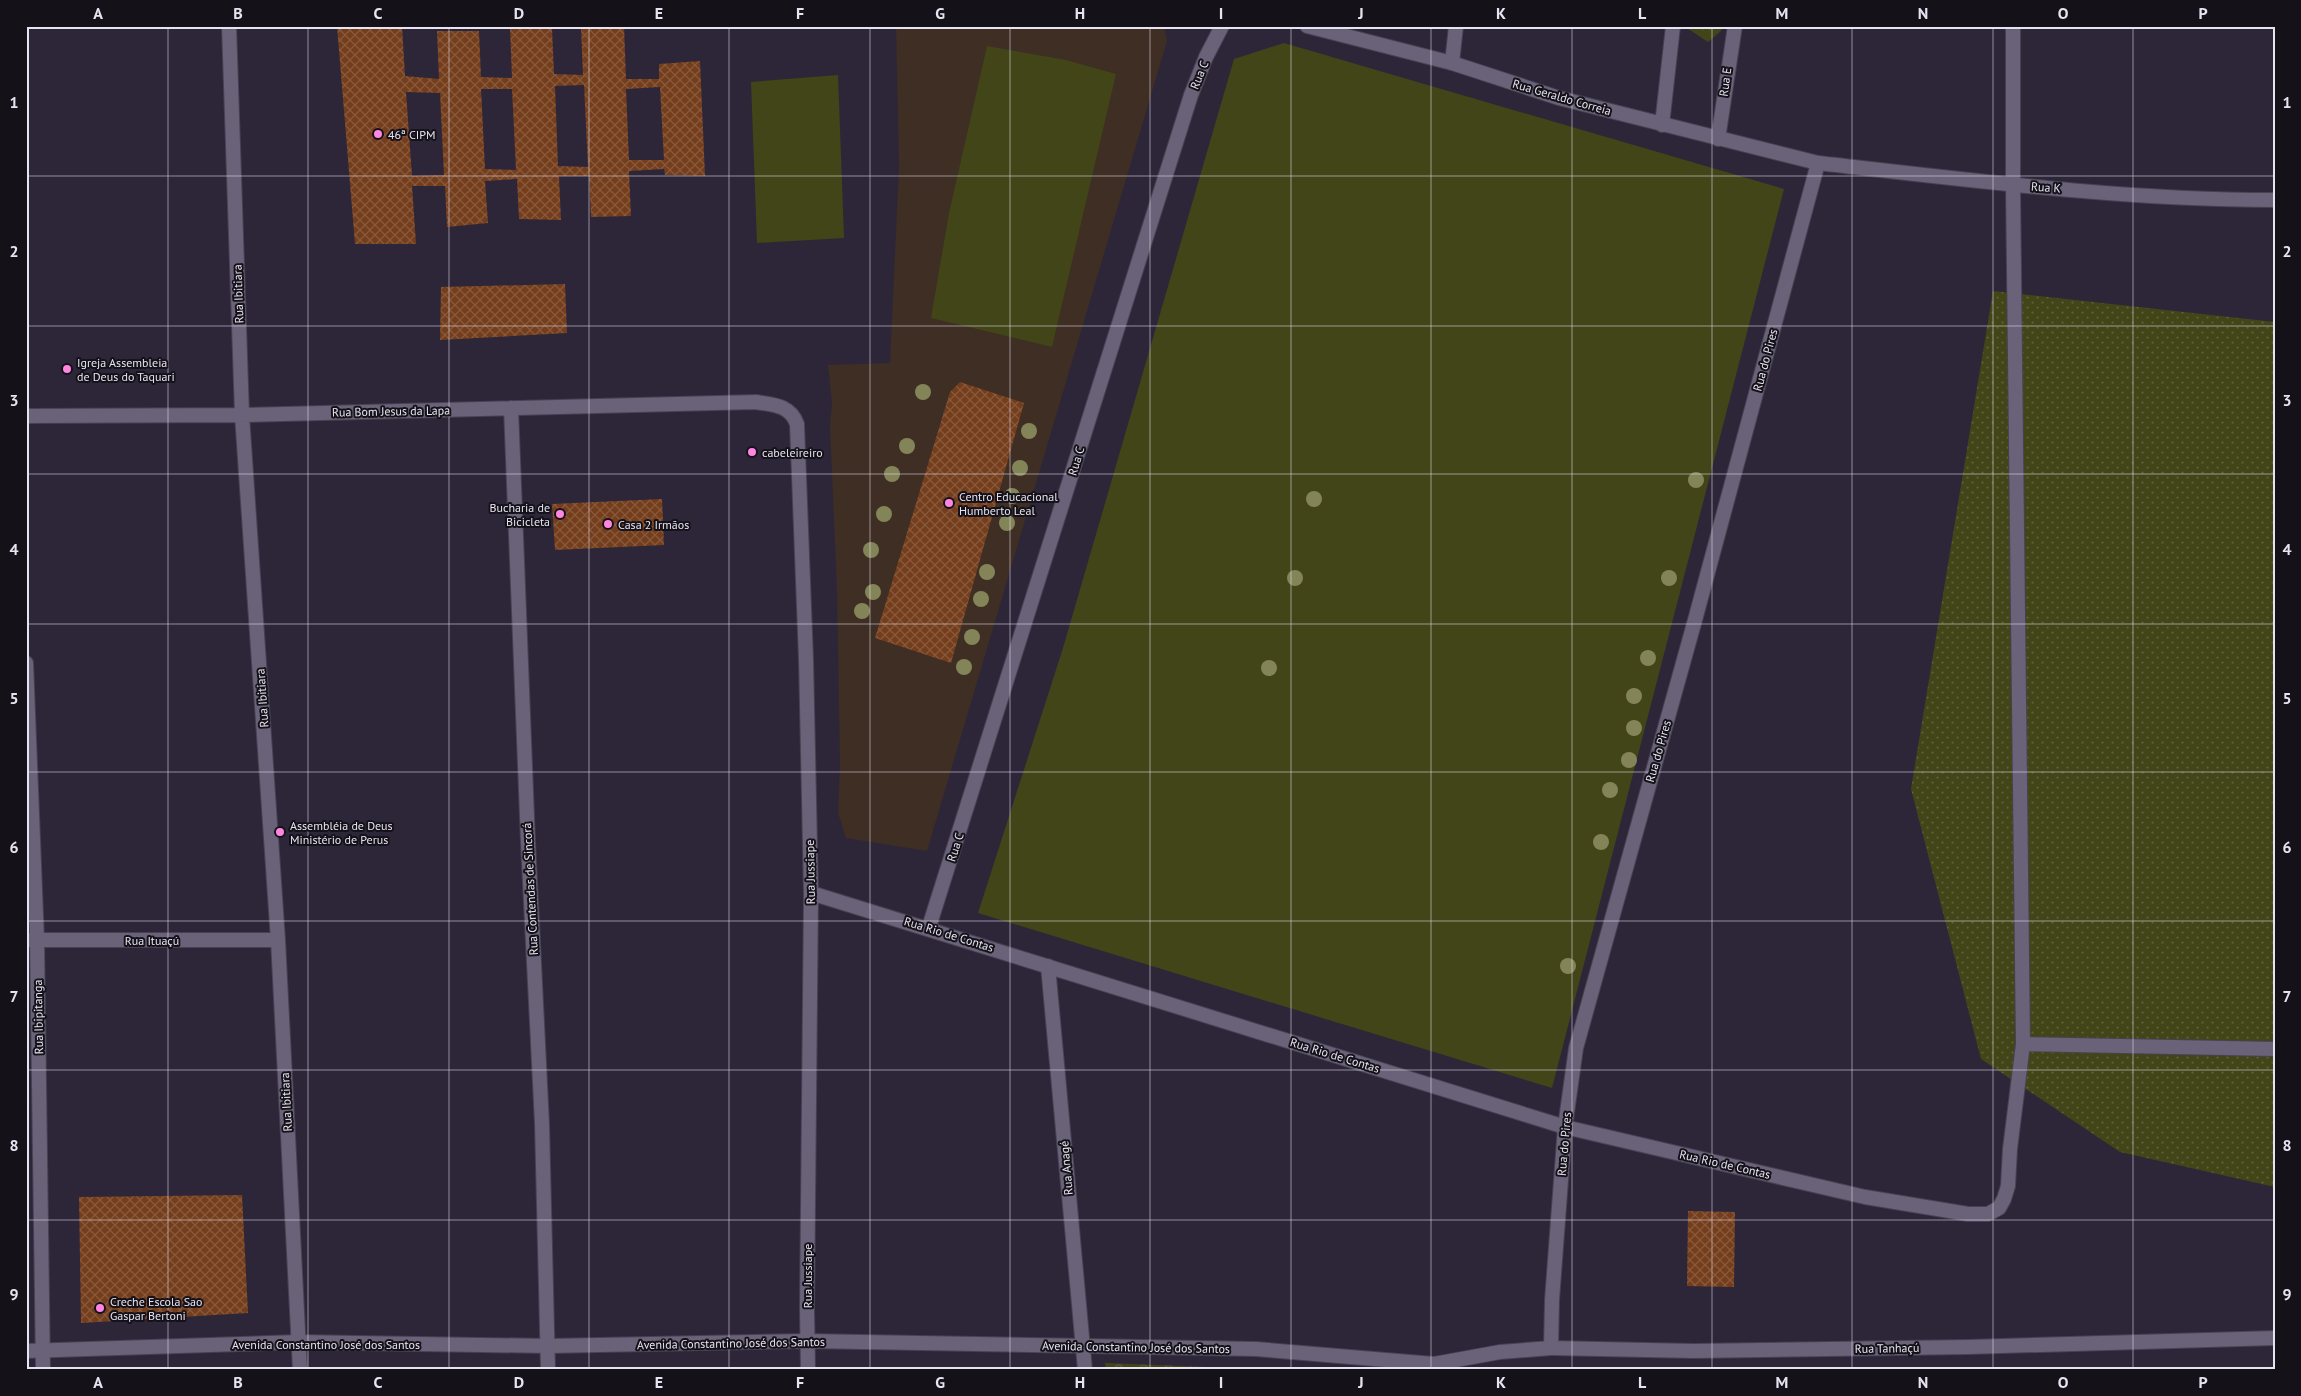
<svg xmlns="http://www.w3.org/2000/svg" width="2301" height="1396" viewBox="0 0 2301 1396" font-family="'PT Sans',sans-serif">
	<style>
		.education { fill: #3e2e23 }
		.grass { fill: url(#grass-dots) }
		.park { fill: url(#park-crowns) }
		.garden { fill: #424517 }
		.building { fill: url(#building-cross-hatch); fill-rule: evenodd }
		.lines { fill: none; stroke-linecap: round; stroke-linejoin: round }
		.minor-casing { stroke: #484152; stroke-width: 16 }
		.tertiary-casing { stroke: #484152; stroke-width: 16 }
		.minor { stroke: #6a6278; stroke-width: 14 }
		.tertiary { stroke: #6a6278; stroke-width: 14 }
		.tree { fill: #838559 }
		.grid { fill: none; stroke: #e7e3f0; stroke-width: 1; stroke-opacity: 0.55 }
		.poi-dot { fill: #fe86e0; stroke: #141119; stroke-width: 2 }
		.labels { text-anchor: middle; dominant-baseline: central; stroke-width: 4; stroke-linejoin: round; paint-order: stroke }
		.street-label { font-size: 12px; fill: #e7e3f0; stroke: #141119 }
		.poi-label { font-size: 12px; fill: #e7e3f0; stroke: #141119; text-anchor: start }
		.neatline { fill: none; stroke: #e7e3f0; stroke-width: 2 }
		.grid-label { font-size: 16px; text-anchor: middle; font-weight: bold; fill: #e7e3f0 }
	</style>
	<defs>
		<pattern id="grass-dots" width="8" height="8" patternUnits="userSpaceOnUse" patternTransform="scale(1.25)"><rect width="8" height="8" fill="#424517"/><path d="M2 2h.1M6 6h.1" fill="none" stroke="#5d6039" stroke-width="1.8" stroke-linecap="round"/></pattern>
		<pattern id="park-crowns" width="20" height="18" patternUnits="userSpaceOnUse" patternTransform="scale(1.25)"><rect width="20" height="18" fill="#424517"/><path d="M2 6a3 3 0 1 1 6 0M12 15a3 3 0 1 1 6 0" fill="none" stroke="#5d6039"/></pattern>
		<pattern id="building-cross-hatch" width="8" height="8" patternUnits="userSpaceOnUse" patternTransform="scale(1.25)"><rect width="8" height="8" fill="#743d1b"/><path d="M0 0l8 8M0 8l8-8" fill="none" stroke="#88593c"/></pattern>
	</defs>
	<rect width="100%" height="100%" fill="#2d2639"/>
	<path class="education" d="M896 26H1164L1167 41 927 851 846 838 838 813 840 767 837 591 830 427 832 403 828 365 890 363 899 166Z"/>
	<path class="grass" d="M1993 291 2275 322V1187L2120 1152 1981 1059 1911 789Z"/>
	<path class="park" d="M1684 26H1722L1721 31 1708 42Z
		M1105 1363 1284 1370H1106Z"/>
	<path class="garden" d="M1284 43 1784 189 1552 1088 978 913 1063 648 1234 59Z
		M987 46 1066 60 1116 74 1052 347 931 318 949 213Z
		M838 75 844 238 757 243 751 82Z"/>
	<path class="building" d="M337 26H402L405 76 439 79 437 31H479L481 77 512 78 510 28H552L554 74 583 75 581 28 624 26 626 79H659V64L700 61 705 176 665 175 664 169 629 171 631 216 591 217 589 176H559L561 220 519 219 517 179 485 181 488 223 447 227 445 186H412L416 244H355ZM584 85 588 167 558 166 555 86ZM660 87 664 160H629L626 89ZM481 89H512L516 170 485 169ZM406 92 440 93 444 175 412 176Z
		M565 284 567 333 440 340 441 287Z
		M960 382 1024 403 951 663 875 638 950 392Z
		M662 499 664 545 555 550 552 504Z
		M242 1195 248 1313 81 1323 79 1197Z
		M1688 1211 1735 1212 1734 1287 1687 1286Z"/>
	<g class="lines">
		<defs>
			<path id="minor" d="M229 26 242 415 278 940 300 1370
				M2013 26V185L2023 1044
				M1452 63 1456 26
				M1662 125 1673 26
				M1718 139 1735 26
				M1818 163C1969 180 2122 200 2275 200
				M511 408 528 842 542 1124 548 1370
				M26 416 242 415 756 402C774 405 790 405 797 424L806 659 811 893 807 1310 808 1370
				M26 663 37 940 43 1370
				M811 893 1565 1127 1865 1197 1968 1214H1988L1999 1208 2004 1199 2008 1186 2010 1149 2023 1044 2275 1049
				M929 927 1191 95 1206 57 1222 26
				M26 940H278
				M1048 966 1085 1370
				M1551 1348 1694 1351 1968 1347 2275 1338"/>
			<path id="tertiary" d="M26 1351 298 1342 548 1346 807 1341 1256 1349 1434 1364 1500 1352 1551 1348 1552 1300 1565 1127 1576 1048 1695 620 1818 163 1559 98 1452 63 1307 26"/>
		</defs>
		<use href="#minor" class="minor-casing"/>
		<use href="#tertiary" class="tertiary-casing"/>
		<use href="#minor" class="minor"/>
		<use href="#tertiary" class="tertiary"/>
	</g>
	<g class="tree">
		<circle cx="923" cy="392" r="8"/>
		<circle cx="1029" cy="431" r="8"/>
		<circle cx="907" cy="446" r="8"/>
		<circle cx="1020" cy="468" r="8"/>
		<circle cx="892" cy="474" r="8"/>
		<circle cx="1696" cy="480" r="8"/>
		<circle cx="1012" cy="496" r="8"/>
		<circle cx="1314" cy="499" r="8"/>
		<circle cx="884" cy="514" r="8"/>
		<circle cx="1007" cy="523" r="8"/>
		<circle cx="871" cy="550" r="8"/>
		<circle cx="987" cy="572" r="8"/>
		<circle cx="1295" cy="578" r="8"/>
		<circle cx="1669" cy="578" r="8"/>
		<circle cx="873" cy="592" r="8"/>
		<circle cx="981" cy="599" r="8"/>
		<circle cx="862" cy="611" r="8"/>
		<circle cx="972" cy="637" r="8"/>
		<circle cx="1648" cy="658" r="8"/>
		<circle cx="964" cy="667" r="8"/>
		<circle cx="1269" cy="668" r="8"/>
		<circle cx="1634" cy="696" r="8"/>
		<circle cx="1634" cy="728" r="8"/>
		<circle cx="1629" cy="760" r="8"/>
		<circle cx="1610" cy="790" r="8"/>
		<circle cx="1601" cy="842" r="8"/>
		<circle cx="1568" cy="966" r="8"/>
	</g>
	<path class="grid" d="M168 26V1370M308 26V1370M449 26V1370M589 26V1370M729 26V1370M870 26V1370M1010 26V1370M1150 26V1370M1291 26V1370M1431 26V1370M1572 26V1370M1712 26V1370M1852 26V1370M1993 26V1370M2133 26V1370M26 176H2275M26 326H2275M26 474H2275M26 624H2275M26 772H2275M26 921H2275M26 1070H2275M26 1220H2275"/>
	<g class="poi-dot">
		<circle cx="378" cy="134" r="5"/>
		<circle cx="67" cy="369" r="5"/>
		<circle cx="752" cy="452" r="5"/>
		<circle cx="949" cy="503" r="5"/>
		<circle cx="560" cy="514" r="5"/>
		<circle cx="608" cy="524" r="5"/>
		<circle cx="280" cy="832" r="5"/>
		<circle cx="100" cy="1308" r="5"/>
	</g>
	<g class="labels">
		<g class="street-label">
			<text transform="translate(1199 75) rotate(-68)">Rua C</text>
			<text transform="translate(1725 82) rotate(-82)">Rua E</text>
			<text transform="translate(1562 97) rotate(16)">Rua Geraldo Correia</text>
			<text transform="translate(2046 187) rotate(4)">Rua K</text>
			<text transform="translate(238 294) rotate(-92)">Rua Ibitiara</text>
			<text transform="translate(1765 360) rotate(-75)">Rua do Pires</text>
			<text transform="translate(391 411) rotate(-1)">Rua Bom Jesus da Lapa</text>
			<text transform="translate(1076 461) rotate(-73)">Rua C</text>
			<text transform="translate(262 698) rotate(-94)">Rua Ibitiara</text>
			<text transform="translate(1658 751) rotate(-74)">Rua do Pires</text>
			<text transform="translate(955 847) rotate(-72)">Rua C</text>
			<text transform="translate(810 872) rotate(-91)">Rua Jussiape</text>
			<text transform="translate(530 889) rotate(-93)">Rua Contendas de Sincorá</text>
			<text transform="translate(949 934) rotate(17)">Rua Rio de Contas</text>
			<text x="152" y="940">Rua Ituaçú</text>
			<text transform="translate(38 1017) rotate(-91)">Rua Ibipitanga</text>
			<text transform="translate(1335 1055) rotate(17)">Rua Rio de Contas</text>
			<text transform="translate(286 1102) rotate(-93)">Rua Ibitiara</text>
			<text transform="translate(1564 1144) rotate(-85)">Rua do Pires</text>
			<text transform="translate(1725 1164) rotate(13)">Rua Rio de Contas</text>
			<text transform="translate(1066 1168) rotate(-95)">Rua Anagé</text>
			<text transform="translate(807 1276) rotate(-90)">Rua Jussiape</text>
			<text transform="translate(731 1343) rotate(-1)">Avenida Constantino José dos Santos</text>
			<text x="326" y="1344">Avenida Constantino José dos Santos</text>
			<text transform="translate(1136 1347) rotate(1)">Avenida Constantino José dos Santos</text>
			<text transform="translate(1887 1348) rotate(-1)">Rua Tanhaçú</text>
		</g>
		<g class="poi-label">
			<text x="388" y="134">46ª CIPM</text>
			<text x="77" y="362">Igreja Assembleia<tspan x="77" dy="14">de Deus do Taquari</tspan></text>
			<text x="762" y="452">cabeleireiro</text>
			<text x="959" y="496">Centro Educacional<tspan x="959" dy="14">Humberto Leal</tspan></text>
			<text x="550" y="507" text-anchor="end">Bucharia de<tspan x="550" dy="14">Bicicleta</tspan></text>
			<text x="618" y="524">Casa 2 Irmãos</text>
			<text x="290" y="825">Assembléia de Deus<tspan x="290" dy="14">Ministério de Perus</tspan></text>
			<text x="110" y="1301">Creche Escola Sao<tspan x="110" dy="14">Gaspar Bertoni</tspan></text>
		</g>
	</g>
	<rect width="2301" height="1396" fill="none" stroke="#141119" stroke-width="55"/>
	<rect x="28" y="28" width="2246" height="1340" class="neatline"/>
	<g class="grid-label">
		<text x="98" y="19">A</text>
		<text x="238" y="19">B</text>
		<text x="378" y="19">C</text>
		<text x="519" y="19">D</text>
		<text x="659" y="19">E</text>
		<text x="800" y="19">F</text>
		<text x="940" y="19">G</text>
		<text x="1080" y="19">H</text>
		<text x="1221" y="19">I</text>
		<text x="1361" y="19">J</text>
		<text x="1501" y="19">K</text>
		<text x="1642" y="19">L</text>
		<text x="1782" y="19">M</text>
		<text x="1923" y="19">N</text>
		<text x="2063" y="19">O</text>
		<text x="2203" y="19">P</text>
		<text x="14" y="108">1</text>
		<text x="2287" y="108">1</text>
		<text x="14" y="257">2</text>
		<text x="2287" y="257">2</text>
		<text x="14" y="406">3</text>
		<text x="2287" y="406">3</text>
		<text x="14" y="555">4</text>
		<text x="2287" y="555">4</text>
		<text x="14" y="704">5</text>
		<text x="2287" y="704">5</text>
		<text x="14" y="853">6</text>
		<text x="2287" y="853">6</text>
		<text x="14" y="1002">7</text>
		<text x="2287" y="1002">7</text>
		<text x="14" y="1151">8</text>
		<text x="2287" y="1151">8</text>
		<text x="14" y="1300">9</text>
		<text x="2287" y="1300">9</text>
		<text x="98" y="1388">A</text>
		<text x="238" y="1388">B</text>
		<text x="378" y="1388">C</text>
		<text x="519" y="1388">D</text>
		<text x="659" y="1388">E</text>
		<text x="800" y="1388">F</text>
		<text x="940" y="1388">G</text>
		<text x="1080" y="1388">H</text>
		<text x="1221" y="1388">I</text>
		<text x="1361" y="1388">J</text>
		<text x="1501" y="1388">K</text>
		<text x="1642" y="1388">L</text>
		<text x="1782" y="1388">M</text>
		<text x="1923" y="1388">N</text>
		<text x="2063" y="1388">O</text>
		<text x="2203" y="1388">P</text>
	</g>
</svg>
